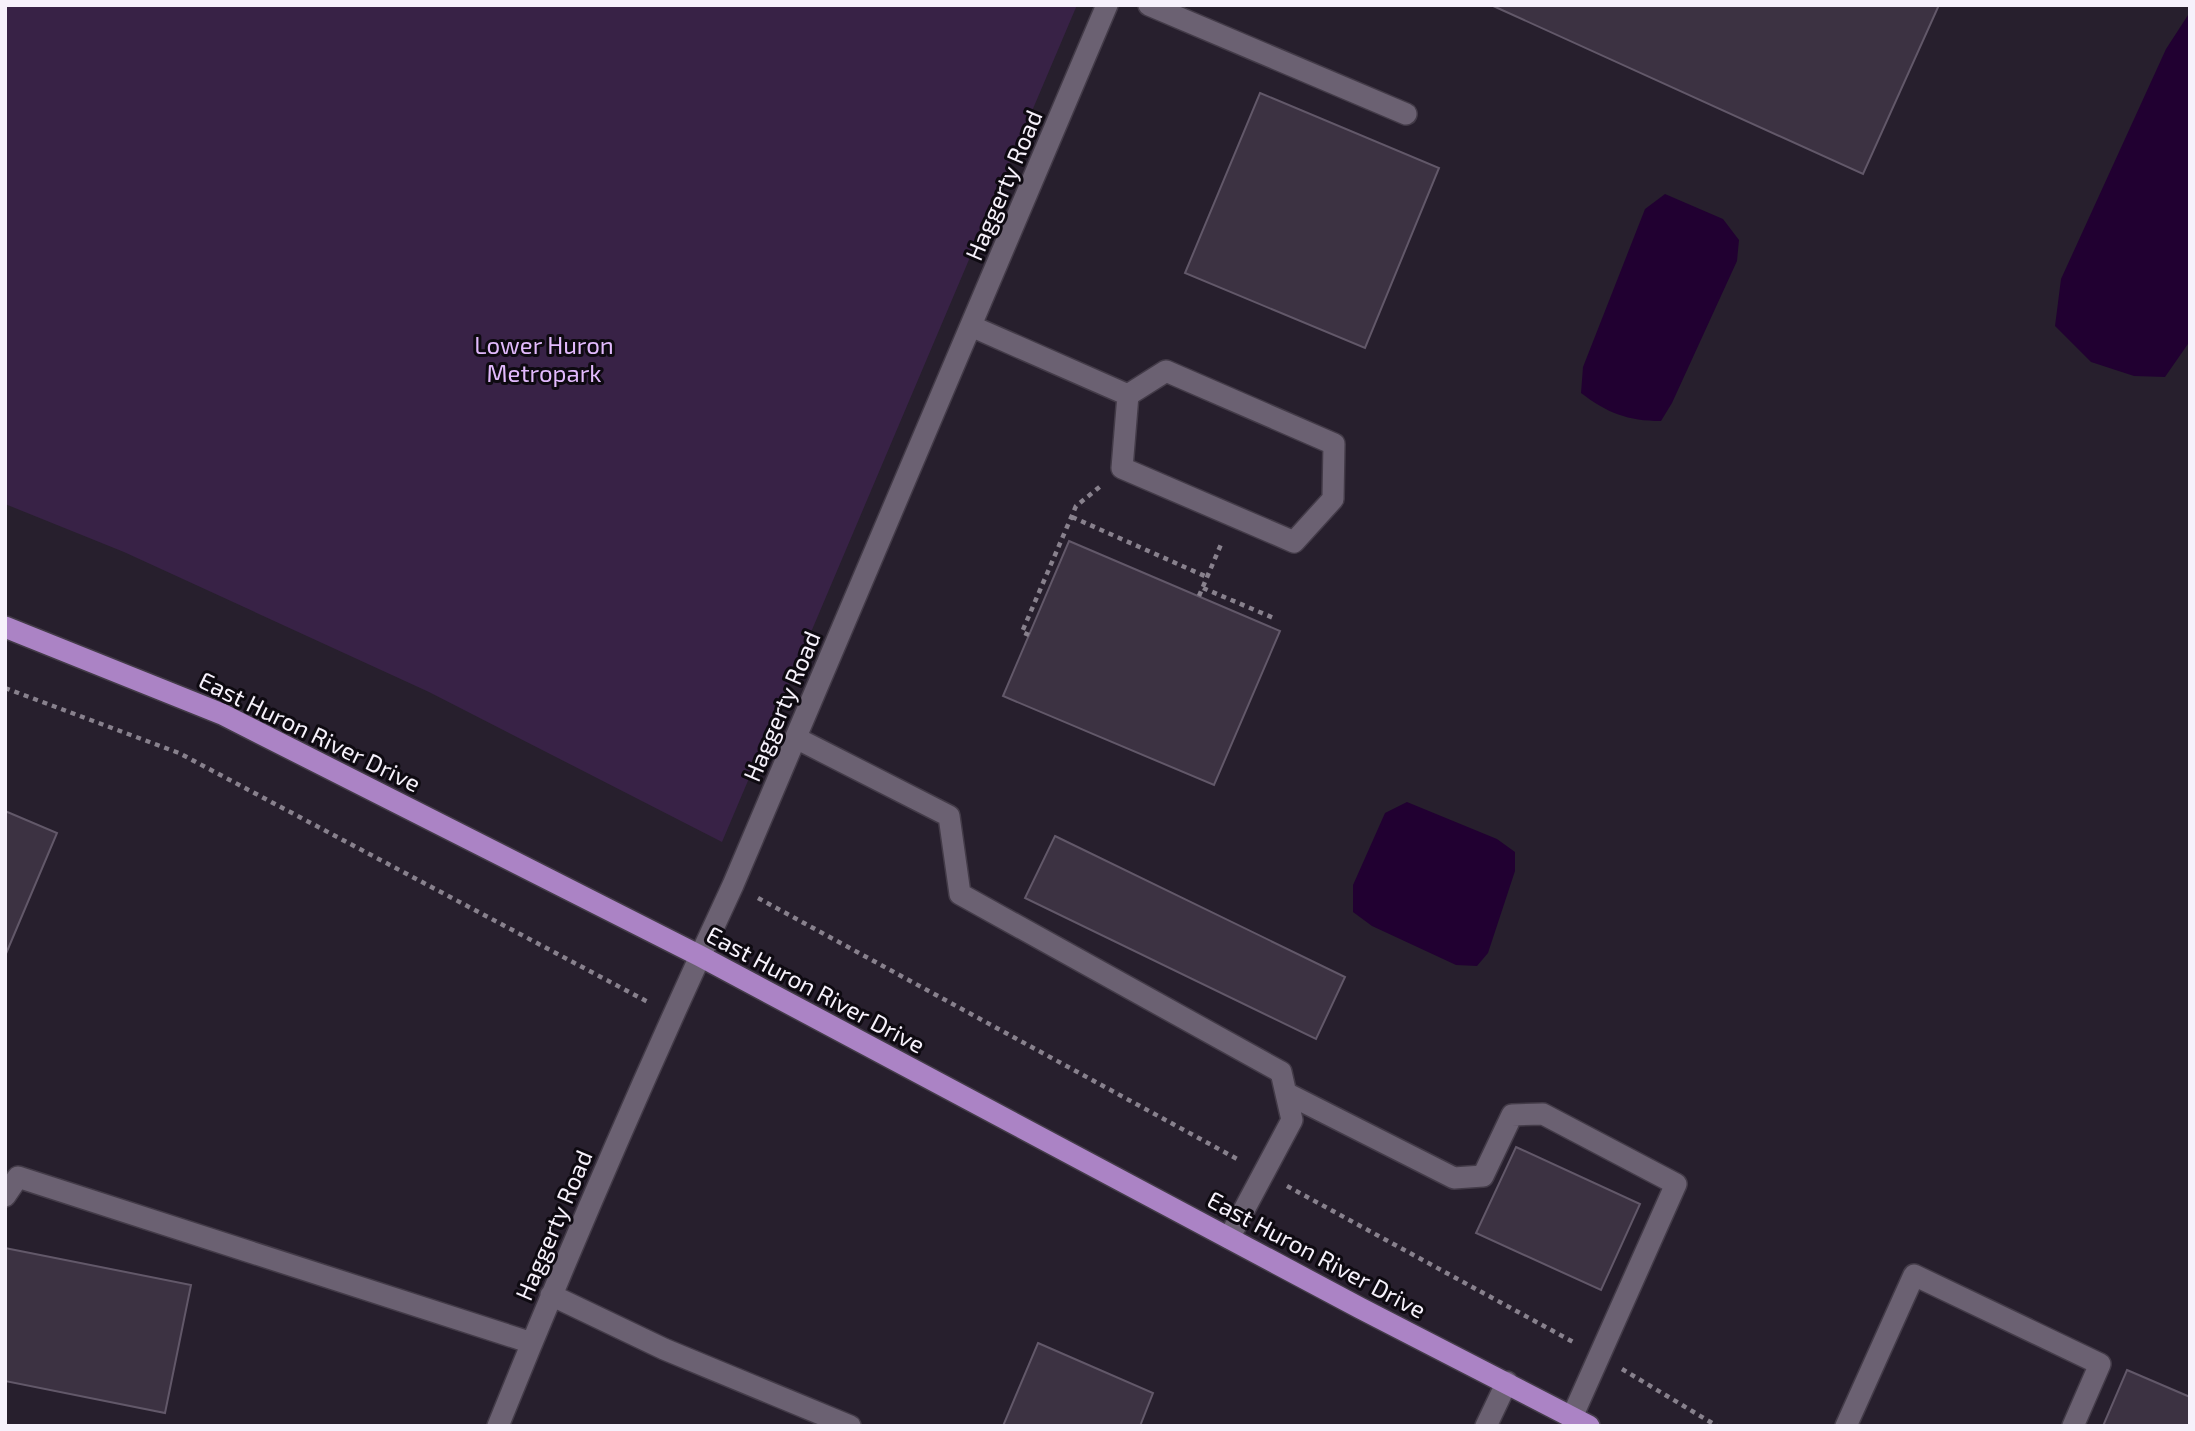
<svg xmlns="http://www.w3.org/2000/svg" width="2195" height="1431" viewBox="0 0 2195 1431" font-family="'Exo 2',sans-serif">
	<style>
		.green { fill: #382246 }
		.water { fill: #210031 }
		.building { fill: #3c3242; stroke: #625869; stroke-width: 2 }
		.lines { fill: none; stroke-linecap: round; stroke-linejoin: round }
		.minor-casing { stroke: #433b48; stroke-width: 24 }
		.major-casing { stroke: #433b48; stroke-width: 24 }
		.path { stroke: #88818d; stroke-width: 4.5; stroke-dasharray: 5 5; stroke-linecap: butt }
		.minor { stroke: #6b6172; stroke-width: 21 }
		.major { stroke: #ab83c5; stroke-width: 21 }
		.labels { text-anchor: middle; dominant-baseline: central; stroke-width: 6; stroke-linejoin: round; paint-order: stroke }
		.street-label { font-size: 24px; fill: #f6f1fb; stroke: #0e0a11 }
		.park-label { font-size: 24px; fill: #e2bafd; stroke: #0e0a11 }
	</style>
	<rect width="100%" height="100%" fill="#271f2d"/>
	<path class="green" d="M5 5H1077L722 842 429 692 124 552 5 504Z"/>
	<path class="water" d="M2190 12V341L2165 377 2134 376 2091 362 2055 326 2061 279 2166 49Z
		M1665 194 1723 219 1739 240 1737 261 1672 403 1661 421C1628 421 1607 413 1581 393L1583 367 1645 209Z
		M1407 802 1497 839 1515 852V871L1488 953 1477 966 1456 965 1372 926 1353 912V885L1385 813Z"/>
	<path class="building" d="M1491 5H1939L1863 174Z
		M1260 93 1439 168 1365 348 1185 273Z
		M1069 541 1280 631 1214 785 1003 696Z
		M5 811 57 833 5 956Z
		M1055 836 1345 977 1316 1039 1025 898Z
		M1516 1147 1640 1204 1601 1290 1476 1233Z
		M5 1248 191 1285 165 1413 5 1381Z
		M1038 1343 1153 1393 1140 1426H1003Z
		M2127 1370 2190 1397V1426H2103Z"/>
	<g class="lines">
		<defs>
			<path id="minor" d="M1149 5 1406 114
				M971 326 1128 395 1166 371 1334 444 1333 499 1294 542 1122 468 1128 395
				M796 738 949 816 960 894 1281 1072 1292 1120 1229 1238
				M1286 1093 1454 1178 1483 1176 1512 1115 1543 1114 1676 1184 1572 1417
				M5 1196 18 1177 532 1343
				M551 1295 664 1349 850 1426
				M498 1426C572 1243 650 1063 733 885L1107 5
				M1486 1426 1507 1382
				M1846 1426 1914 1275 2100 1364 2073 1426"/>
			<path id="major" d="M5 627 222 714 700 956 1360 1308 1589 1426"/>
		</defs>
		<use href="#minor" class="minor-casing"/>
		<use href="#major" class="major-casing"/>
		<path class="path" d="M1072 517 1207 577
			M1203 588 1276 619
			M1199 596 1222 542
			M1029 635 1022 632 1076 506 1102 485
			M5 688 179 753 648 1002
			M758 898 1239 1160
			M1287 1186 1575 1343
			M1622 1369 1717 1426"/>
		<use href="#minor" class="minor"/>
		<use href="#major" class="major"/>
	</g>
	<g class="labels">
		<g class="street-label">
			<text transform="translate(1003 185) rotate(-67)">Haggerty Road</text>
			<text transform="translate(781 706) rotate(-67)">Haggerty Road</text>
			<text transform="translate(310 731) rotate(26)">East Huron River Drive</text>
			<text transform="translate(816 989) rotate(28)">East Huron River Drive</text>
			<text transform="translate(553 1225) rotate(-67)">Haggerty Road</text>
			<text transform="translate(1317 1254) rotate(28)">East Huron River Drive</text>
		</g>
		<g class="park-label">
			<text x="544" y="344">Lower Huron<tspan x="544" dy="28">Metropark</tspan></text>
		</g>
	</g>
	<rect width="2195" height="1431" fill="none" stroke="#f6f1fb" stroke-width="14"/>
</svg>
